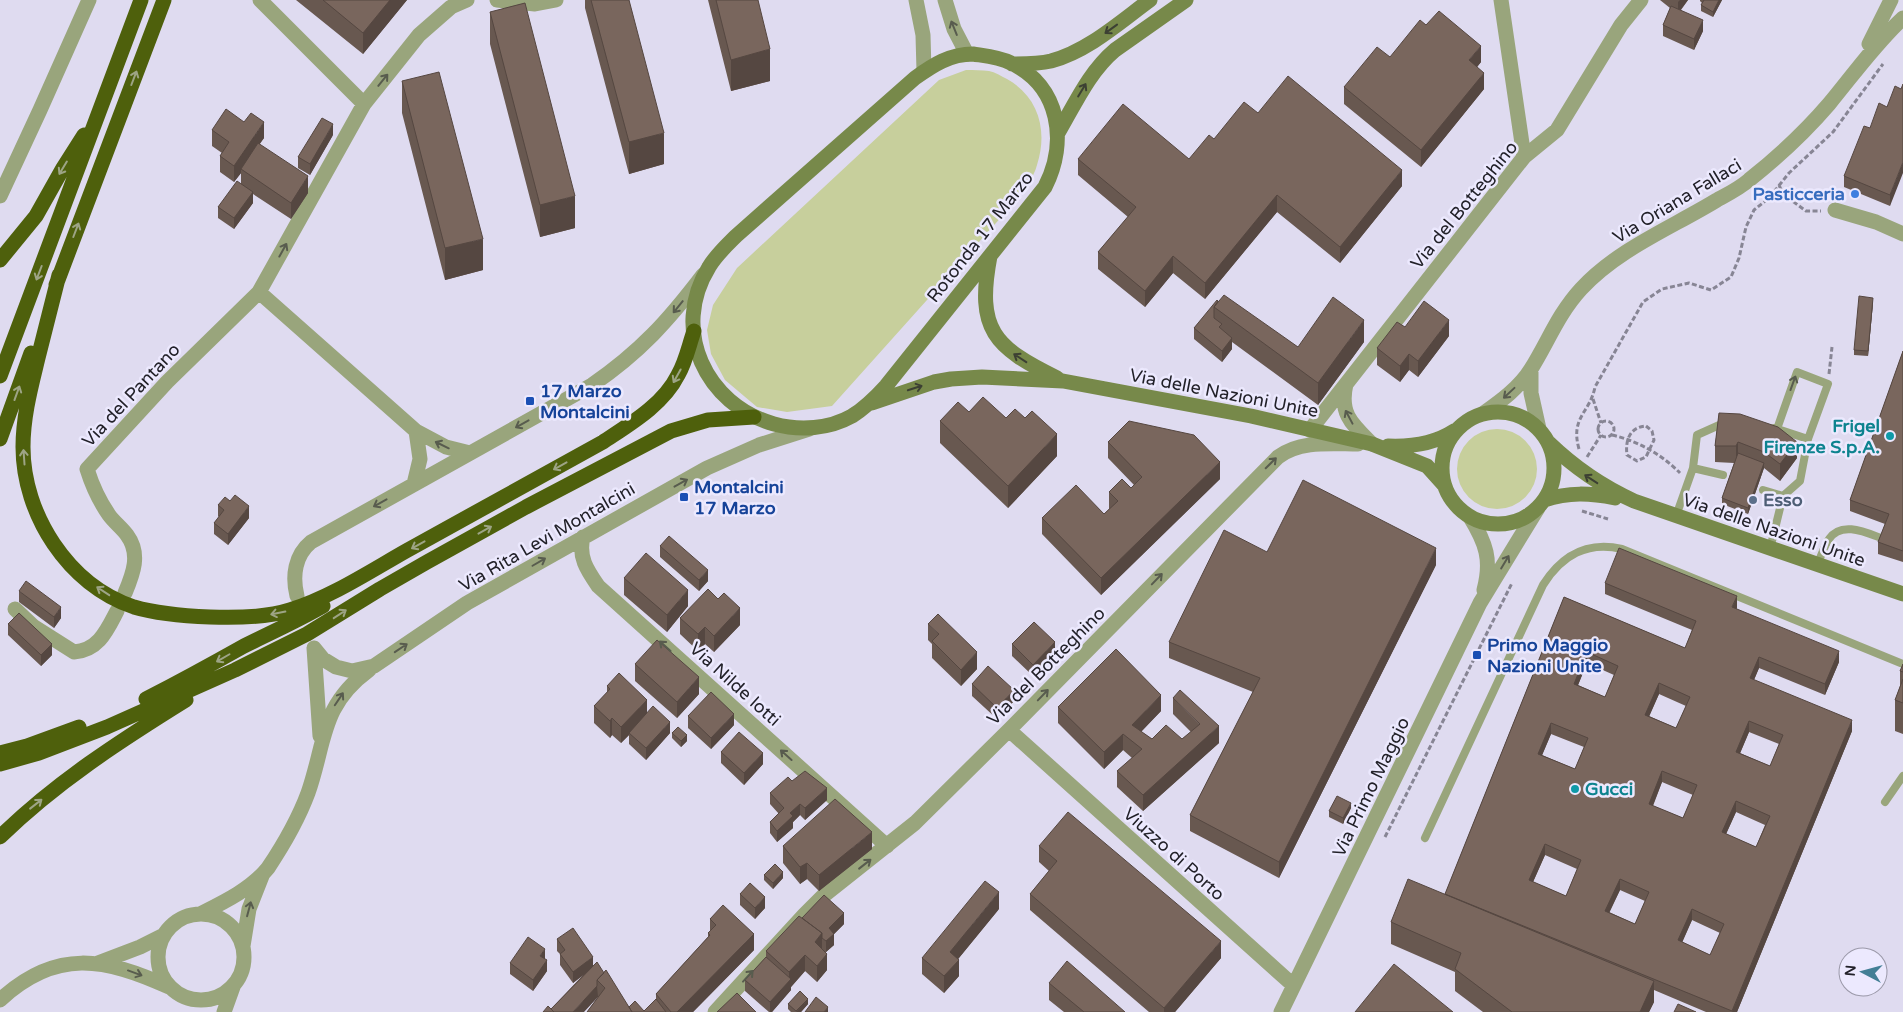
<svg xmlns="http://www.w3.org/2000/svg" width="1903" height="1012" viewBox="0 0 1903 1012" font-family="'Varela Round',sans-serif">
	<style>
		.green { fill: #c7cf9c }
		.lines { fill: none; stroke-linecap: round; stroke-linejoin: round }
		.path { stroke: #878594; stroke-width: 3; stroke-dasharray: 5 2.5; stroke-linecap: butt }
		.lane { stroke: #99a57c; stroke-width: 8 }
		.street { stroke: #99a57c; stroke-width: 15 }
		.secondary { stroke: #77894a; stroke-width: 15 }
		.highway { stroke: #4e600c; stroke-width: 15 }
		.wall { fill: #685850; fill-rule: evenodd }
		.shaded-wall { fill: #554741 }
		.building { fill: #79665d; stroke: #554741; fill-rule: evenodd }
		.oneway { stroke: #585c4e }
		.oneway2 { stroke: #3c4033 }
		.oneway3 { stroke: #9da485 }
		.shop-dot { fill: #3f7fe0; stroke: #ece9fe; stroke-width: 2 }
		.transit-dot { fill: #1a4fb4; stroke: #ece9fe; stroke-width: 2 }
		.culture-dot { fill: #0f9aa8; stroke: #ece9fe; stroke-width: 2 }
		.service-dot { fill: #5c6f8a; stroke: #ece9fe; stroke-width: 2 }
		.labels { text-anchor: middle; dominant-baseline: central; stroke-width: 5; stroke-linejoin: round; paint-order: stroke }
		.shop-label { font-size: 18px; font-weight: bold; fill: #366cbe; stroke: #ece9fe; text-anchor: end }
		.street-label { font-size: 18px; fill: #222129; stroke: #ece9fe }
		.transit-label { font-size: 18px; font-weight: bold; fill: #164399; stroke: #ece9fe; text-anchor: start }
		.culture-label { font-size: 18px; font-weight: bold; fill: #0d838f; stroke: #ece9fe; text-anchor: end }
		.service-label { font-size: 18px; font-weight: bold; fill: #4e5e75; stroke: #ece9fe; text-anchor: start }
	</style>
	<rect width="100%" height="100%" fill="#dfdbf0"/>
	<path class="green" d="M966 70C974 70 982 70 989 71 995 72 1001 76 1007 79 1039 97 1048 131 1037 165 1033 180 1022 192 1013 204L832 406 787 412 757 407 725 380 711 354 707 330 713 305 737 268 939 80Z
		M1457 469a40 40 0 1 1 80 0a40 40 0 1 1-80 0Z"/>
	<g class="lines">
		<path class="path" d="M1779 185 1783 194 1806 211H1821
			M1829 374 1832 347
			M1593 399 1601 423
			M1598 429a8 8 0 1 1 16 0a8 8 0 1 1-16 0Z
			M1646 426 1652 431 1654 440 1646 457 1637 461 1627 455C1625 440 1630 427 1646 426Z
			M1612 435C1638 441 1661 454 1680 473
			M1579 449C1570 417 1590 413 1595 387L1643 302 1662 289 1689 283 1711 290 1731 277 1739 258 1746 227 1754 210 1769 198 1789 173 1833 132 1883 64
			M1587 457 1601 435
			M1582 511 1608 519
			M1385 837 1512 583"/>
		<path class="lane" d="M1774 428 1808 439 1800 481 1783 496
			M1777 429 1797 372 1828 384 1808 439
			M1693 468 1697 435 1726 422
			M1763 490 1783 496 1770 549
			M1676 516 1693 468 1723 475
			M1817 565C1821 557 1824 546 1829 539 1841 521 1865 532 1881 538
			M1885 802 1903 776
			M1425 838 1543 585C1562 555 1587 541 1622 549L1903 664"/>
		<path class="street" d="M260 0 364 104
			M497 0 535 4 556 0
			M916 0 923 35 924 71
			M945 0 954 29 967 54
			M1501 0 1524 157
			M1869 44 1891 0
			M0 196 40 110 89 0
			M1835 210 1876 222 1903 234
			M259 292 416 431 446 447 470 453
			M1531 369V393L1539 429
			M1346 384C1339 414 1352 424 1372 444
			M1484 413C1501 401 1520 387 1531 369 1548 342 1558 314 1581 289 1618 249 1671 228 1717 200 1728 194 1740 188 1749 180 1778 157 1805 132 1829 104 1853 75 1875 44 1903 18
			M1310 430 1524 157 1557 130 1621 25 1641 0
			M414 484 420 459 416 431
			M1470 517C1486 543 1492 560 1484 590
			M583 537C578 557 587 570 598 586L887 846
			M125 593C133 574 141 554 127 535 122 528 114 522 109 515 100 502 92 485 87 469L167 382 259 292 364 104 419 35 451 7 467 0
			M297 596C292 576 295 555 311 542L592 385C640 352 668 321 703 275
			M15 609 33 626 74 652C99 650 107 630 117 611
			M314 648 323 659 336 667 352 671 374 666 467 603 707 468 759 445 809 429
			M314 648 320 736
			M1009 730 1293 985
			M158 957a43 43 0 1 1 86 0a43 43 0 1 1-86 0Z
			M200 914C224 902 251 889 268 868 284 844 298 820 308 793 326 742 320 706 369 670
			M243 946 249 909 262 876
			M98 963 140 947 164 935
			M0 1000C56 948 105 958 169 987
			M224 1012 233 987
			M715 1012 804 915 823 896 915 823 1009 730 1278 457C1300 440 1332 444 1358 444
			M1281 1012 1480 603 1538 508"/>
		<path class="secondary" d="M973 54C986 56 999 57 1011 63 1060 86 1068 142 1045 187L886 386C876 397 865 408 852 416 829 429 800 431 774 424 706 405 670 330 709 267 716 255 726 246 736 236L915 78C933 65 950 54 973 54Z
			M1012 64C1025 64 1038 64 1051 61 1088 51 1120 22 1150 0
			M1058 133C1075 104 1089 72 1115 50L1186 0
			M990 256C976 330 994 347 1057 378
			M872 403 934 382 951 379 982 377 1063 381 1251 416 1372 444 1427 466 1445 486
			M1442 468a56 56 0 1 1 112 0a56 56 0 1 1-112 0Z
			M1549 443C1575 468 1601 486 1634 501L1903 594
			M1388 446C1412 447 1434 444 1454 431
			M1544 500C1569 492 1590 493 1615 498"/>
		<path class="highway" d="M0 260 36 216 63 168 84 135
			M59 275C52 303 45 330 38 358 31 387 23 416 23 447 23 514 68 585 134 607 158 614 184 616 210 617 236 618 265 618 290 610 331 597 369 572 406 551 472 515 537 478 603 442 630 424 663 405 678 375 686 361 689 345 694 331
			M56 285 164 0
			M0 376 141 0
			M0 439 31 353
			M146 699C179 682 212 664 244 646 270 633 297 621 323 606
			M0 753 27 746 79 727
			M0 764 39 753 107 727 235 670 307 634 380 589 427 562 526 507 671 431 708 420 754 417
			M0 837C55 783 120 741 186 700"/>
	</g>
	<path class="wall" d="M296 0H407L363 54Z
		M585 0H629L664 164 629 174 585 8Z
		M708 0H758L770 81 731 91Z
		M1660 0H1688L1681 10 1703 31 1694 50 1663 36V25L1670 8Z
		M1700 0H1722L1713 17 1701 11V5L1702 3 1700 1Z
		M490 12 575 228 540 237 490 44Z
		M1390 57 1481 62 1477 67 1484 89 1421 167 1344 104V87Z
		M402 81 483 270 445 280 402 113Z
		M1901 89 1890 206 1844 187V176L1870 128Z
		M1258 113 1402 186 1340 263 1277 212 1205 299 1173 273 1145 307 1098 269V252L1128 217 1078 175V159H1189L1214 139Z
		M212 130 264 138 259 144 308 193 291 219 253 194V203L234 229 218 218V207L241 183V173L234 182 220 172V156L222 153 212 146Z
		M333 135 310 175 298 168V157Z
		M1218 301 1298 347 1364 342 1318 405 1232 342V349L1222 362 1194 339V328Z
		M1873 303 1868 356 1854 355V350Z
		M1405 327 1449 336 1418 377 1409 370 1400 382 1377 365V348Z
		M1903 351V562L1878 554V542L1885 524 1850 511V500Z
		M969 412 1006 418 1057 456 1008 508 940 443V421Z
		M1719 413 1797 458 1780 481 1764 468 1748 514 1722 504V498L1734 463 1715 462V446Z
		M1108 442 1220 479 1101 595 1042 534V518L1104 514 1109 509V492L1131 488 1134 485 1108 458Z
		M218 505 249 518 228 545 214 534V523L219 517 218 516Z
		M660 546 708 581 699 591 660 557Z
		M1436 565 1279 878 1190 831V815L1253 692 1169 658V642Z
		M624 578 688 606 667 632 624 595Z
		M1605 583 1737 608 1736 609 1839 662 1825 695 1759 668 1754 680 1852 731 1737 1012H1706L1654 990V1002L1649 1012H1483L1455 991V972L1391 944V922L1445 894 1564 597 1685 648 1692 630 1605 594ZM1587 663 1614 675 1605 697 1578 685ZM1659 694 1686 706 1676 728 1649 716ZM1749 732 1779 744 1770 766 1740 753ZM1551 734 1584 747 1575 769 1542 755ZM1662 782 1693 795 1683 818 1653 806ZM1736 812 1765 825 1756 847 1726 834ZM1545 855 1577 869 1566 896 1533 882ZM1620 890 1645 901 1635 924 1609 912ZM1692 920 1720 933 1710 955 1682 942Z
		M19 591 61 618 54 628 19 602Z
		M718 599 740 625 714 652 705 644 698 651 680 634V618Z
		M8 624 52 655 41 666 8 635Z
		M928 624 977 669 961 686 932 658V644L928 640Z
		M1012 644 1055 653 1033 676 1012 656Z
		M635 664 699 694 677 718 635 681Z
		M1903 664V734L1895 731V700L1900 686V671Z
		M972 684 1014 701 997 719 972 696Z
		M607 686 647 714 670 733 646 760 629 744V735L621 743 612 735 610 738 594 723V706L607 693Z
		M1173 698 1219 743 1143 811 1117 787V771L1132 758 1123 750 1104 769 1058 723V707L1161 711 1141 732 1152 739H1182L1191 732 1173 714Z
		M688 716 734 725 711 749 688 728Z
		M672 733 687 741 681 747 672 738Z
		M721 752 763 764 744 785 721 763Z
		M792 781 827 800 805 820 800 815 793 822V828L777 842 770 833V822L779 814 770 804V793Z
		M1351 808 1343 824 1329 817V811Z
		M783 846 872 849 819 891 807 879 800 884 783 863Z
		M1039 846 1221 958 1175 1012H1149L1030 910V894L1049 871 1039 862Z
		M764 875 783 878 773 889 764 880Z
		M740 894 765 908 755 919 740 905Z
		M999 909 958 959 959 976 944 993 922 974V958Z
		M802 918 844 924 834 934V945L826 952 827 970 817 982 805 971 791 987V990L772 1012H769L745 991V980L766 957V951Z
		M710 919 754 950 693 1012H587L598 997 551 1009 584 974 573 983 560 965V954L557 951V939L593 965 629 1007 644 1011 656 999V994L708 937V933L710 931Z
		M545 959 547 971 533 991 510 974V963Z
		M1049 983 1125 1012H1064L1049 1000Z
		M788 1004H808L801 1012H791L788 1009Z"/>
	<path class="shaded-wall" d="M390 0H407L363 54V33Z
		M1680 0H1688L1678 13V2Z
		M1719 0H1722L1713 17V12Z
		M1703 20V31L1694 50V39Z
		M1481 46V62L1469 77V60Z
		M770 49V81L731 91V60Z
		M1484 73V89L1421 167V150Z
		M264 122V138L242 170 241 169V173L234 182V166Z
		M333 124V135L310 175V164Z
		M664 133V164L629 174V142Z
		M1903 162V173L1890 206V195Z
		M1402 170V186L1340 263V247Z
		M308 176V193L291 219V203Z
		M253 192V203L234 229V218Z
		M1277 195V212L1205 299V283Z
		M575 196V228L540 237V205Z
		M483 239V270L445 280V248Z
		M1173 256V273L1145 307V291Z
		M1873 298V303L1868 356V351Z
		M1364 320V342L1318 405V383Z
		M1449 320V336L1418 377V361Z
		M1232 338V349L1222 362V351Z
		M1409 354V370L1400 382V366Z
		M1057 434V456L1008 508V486Z
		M1738 442V459L1736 463V446Z
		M1797 442V458L1780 481V464Z
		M1220 462V479L1101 595V578Z
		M1764 463V468L1748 514V508Z
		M249 506V518L228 545V534Z
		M1436 548V565L1279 878V862Z
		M708 570V581L699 591V580Z
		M688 590V606L667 632V615Z
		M1737 596V608L1732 619V607Z
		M61 607V618L54 628V617Z
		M740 608V625L714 652V636Z
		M705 627V644L698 651V634Z
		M1055 642V653L1033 676V665Z
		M52 644V655L41 666V655Z
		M1839 651V662L1825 695V684Z
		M977 652V669L961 686V670Z
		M1587 652V663L1574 695V684Z
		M1759 657V668L1750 689V678Z
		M699 677V694L677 718V702Z
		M1659 683V694L1645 726V715Z
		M1014 690V701L997 719V708Z
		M1161 695V711L1132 741V725Z
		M647 700V717L629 733V735L621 743V727Z
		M734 714V725L711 749V738Z
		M612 718V735L610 738V721Z
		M1852 720V731L1737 1012H1732Z
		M1749 721V732L1736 763V752Z
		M670 722V733L646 760V748Z
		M1551 723V734L1538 765V754Z
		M1219 726V743L1143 811V795Z
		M1123 734V750L1104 769V752Z
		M687 735V741L681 747V741Z
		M763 753V764L744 785V773Z
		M1662 771V782L1649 815V804Z
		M827 788V800L805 820V808Z
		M1736 801V812L1722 843V832Z
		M1351 803V808L1343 824V818Z
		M800 804V815L793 822V828L777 842V831L790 813Z
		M872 832V849L819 891V875Z
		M1545 844V855L1529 891V880Z
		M807 863V879L800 884V867Z
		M783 872V878L773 889V883Z
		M1620 879V890L1605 922V911Z
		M999 892V909L950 969V952Z
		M765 897V908L755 919V908Z
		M1692 909V920L1678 952V940Z
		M844 913V924L834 934V945L826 952V941L829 928Z
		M822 933V950L815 942Z
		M754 934V950L693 1012H677Z
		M1221 941V958L1175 1012H1164V1008Z
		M545 949V960L540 956Z
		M827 954V970L817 982V966Z
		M805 955V971L791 987V990L772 1012H770V1002L789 981V972Z
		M593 957V968L573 983V972Z
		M547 960V971L533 991V980Z
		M959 960V976L944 993V976Z
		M1654 981V1002L1649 1012H1640Z
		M597 986 598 997 584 1012H573Z
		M808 999V1004L801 1012H796Z
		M828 1007V1012H824Z"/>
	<path class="building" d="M323 0H390L363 33Z
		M591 0H629L664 133 629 142Z
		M716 0H758L770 49 731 60Z
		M1704 0H1719L1713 12 1701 5Z
		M525 3 575 196 540 205 490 12Z
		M1671 6 1703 20 1694 39 1663 25Z
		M1439 11 1481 46 1469 60 1484 73 1421 150 1344 87 1377 47 1390 57 1420 20 1426 25Z
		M439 72 483 239 445 248 402 81Z
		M1288 76 1402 170 1340 247 1277 195 1205 283 1173 256 1145 291 1098 252 1136 207 1078 159 1123 104 1189 159 1209 135 1214 139 1244 102 1258 113Z
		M1903 84V162L1890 195 1844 176 1864 126 1870 128 1879 103 1887 107 1895 86 1901 89Z
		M226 109 244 122 251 113 264 122 234 166 220 156 229 142 212 130Z
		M322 118 333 124 310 164 298 157Z
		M258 143 308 176 291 203 241 169Z
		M237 181 253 192 234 218 218 207Z
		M1224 295 1298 347 1333 297 1364 320 1318 383 1214 307Z
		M1859 296 1873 298 1868 351 1854 350Z
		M1217 300 1218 301 1214 307V318L1222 324 1219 327 1232 338 1222 351 1194 328Z
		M1424 301 1449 320 1418 361 1409 354 1400 366 1377 348 1397 322 1405 327Z
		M1903 351V551L1878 542 1889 514 1850 500Z
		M983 397 1006 418 1015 409 1025 418 1032 411 1057 434 1008 486 940 421 958 402 969 412Z
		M1719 413 1740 414 1778 427 1797 442 1780 464 1764 452 1738 442 1736 446H1715Z
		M1129 421 1194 435 1220 462 1101 578 1042 518 1076 485 1104 514 1118 501 1109 492 1122 479 1131 488 1142 477 1108 442Z
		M1738 453 1764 463 1748 508 1722 498Z
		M1303 480 1436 548 1279 862 1190 815 1260 678 1169 642 1224 530 1267 552Z
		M235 495 249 506 228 534 214 523 224 510 218 505 225 497 230 501Z
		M669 536 708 570 699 580 660 546Z
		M1619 548 1737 596 1732 607 1839 651 1825 684 1759 657 1750 678 1852 720 1732 1011 1445 894 1564 597 1685 648 1696 621 1605 583ZM1587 652 1618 666 1605 697 1574 684ZM1659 683 1690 697 1676 728 1645 715ZM1749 721 1783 735 1770 766 1736 752ZM1551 723 1588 738 1575 769 1538 754ZM1662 771 1697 785 1683 818 1649 804ZM1736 801 1770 816 1756 847 1722 832ZM1545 844 1581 860 1566 896 1529 880ZM1620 879 1649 892 1635 924 1605 911ZM1692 909 1724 924 1710 955 1678 940Z
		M646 553 688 590 667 615 624 578Z
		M26 581 61 607 54 617 19 591Z
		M708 589 718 599 724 593 740 608 714 636 705 627 698 634 680 618Z
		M19 613 52 644 41 655 8 624Z
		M938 614 977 652 961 670 932 641 939 634 928 624Z
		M1034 622 1055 642 1033 665 1012 644Z
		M657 640 699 677 677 702 635 664Z
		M1116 649 1161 695 1132 725 1152 739 1166 725 1182 739 1200 724 1173 698 1180 690 1219 726 1143 795 1117 771 1142 749 1123 734 1104 752 1058 707Z
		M1903 664V672L1900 671Z
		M988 666 1014 690 997 708 972 684Z
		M619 673 647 700 621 727 612 718 610 721 594 706 610 689 607 686Z
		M1903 679V703L1895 700Z
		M711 692 734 714 711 738 688 716Z
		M653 706 670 722 646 748 629 733Z
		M678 727 687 735 681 741 672 733Z
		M739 732 763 753 744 773 721 752Z
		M805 771 827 788 805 808 800 804 790 813 793 816 777 831 770 822 784 808 770 793 788 777 792 781Z
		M1337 796 1351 803 1343 818 1329 811Z
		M835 799 872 832 819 875 807 863 800 867 783 846Z
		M1068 812 1221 941 1164 1008 1030 894 1057 861 1039 846Z
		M775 864 783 872 773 883 764 875Z
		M1408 879 1654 981 1640 1012H1512L1455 969 1461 953 1391 922Z
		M985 881 999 892 950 952 959 960 944 976 922 958Z
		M750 883 765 897 755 908 740 894Z
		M824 895 844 913 829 928 834 934 826 941 822 938V933L802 918Z
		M723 905 754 934 677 1012H671L656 994 710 935 708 933 716 925 710 919Z
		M799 916 822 933 815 942 827 954 817 966 805 955 789 972 766 951Z
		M573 928 593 957 573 972 560 954 565 950 557 939Z
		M528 937 545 949 540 956 547 960 533 980 510 963Z
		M766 957 791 979 770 1002 745 980Z
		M1067 961 1125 1012H1084L1049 983Z
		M597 962 604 973 597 980V986L573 1012H554L551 1009Z
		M1394 964 1453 1012H1355Z
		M606 970 632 1012H587L605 988 597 980Z
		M800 991 808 999 796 1011 788 1004Z
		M737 993 756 1012H717Z
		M816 997 828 1007 824 1012H805Z
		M656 999 666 1012H632L629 1007 635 1001 644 1011Z
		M1678 1004 1696 1012H1674Z
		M548 1006 554 1012H543Z"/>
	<defs><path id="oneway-shaft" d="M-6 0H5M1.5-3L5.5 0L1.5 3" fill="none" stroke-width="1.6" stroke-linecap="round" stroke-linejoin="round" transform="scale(1.25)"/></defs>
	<g class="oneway">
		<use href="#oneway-shaft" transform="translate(954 28) rotate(-112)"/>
		<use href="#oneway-shaft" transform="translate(383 80) rotate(-51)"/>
		<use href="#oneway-shaft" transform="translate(283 250) rotate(-61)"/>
		<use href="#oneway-shaft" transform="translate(678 307) rotate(129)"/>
		<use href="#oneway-shaft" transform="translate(1793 383) rotate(-70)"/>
		<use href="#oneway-shaft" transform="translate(1509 393) rotate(137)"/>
		<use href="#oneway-shaft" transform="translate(1349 417) rotate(-118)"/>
		<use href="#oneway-shaft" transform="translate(522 424) rotate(151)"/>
		<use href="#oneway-shaft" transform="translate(442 445) rotate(-154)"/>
		<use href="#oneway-shaft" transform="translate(1271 463) rotate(-45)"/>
		<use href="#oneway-shaft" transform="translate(681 483) rotate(-29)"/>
		<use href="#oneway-shaft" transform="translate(380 503) rotate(151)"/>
		<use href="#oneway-shaft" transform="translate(539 562) rotate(-30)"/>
		<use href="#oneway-shaft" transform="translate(1505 562) rotate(-59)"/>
		<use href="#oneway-shaft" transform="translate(1157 579) rotate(-46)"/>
		<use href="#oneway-shaft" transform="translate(665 646) rotate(-138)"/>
		<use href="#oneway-shaft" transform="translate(401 648) rotate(-34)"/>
		<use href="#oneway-shaft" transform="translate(1043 695) rotate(-46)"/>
		<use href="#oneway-shaft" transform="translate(339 699) rotate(-56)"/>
		<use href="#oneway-shaft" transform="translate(786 755) rotate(-138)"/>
		<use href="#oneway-shaft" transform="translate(865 864) rotate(-38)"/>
		<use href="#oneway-shaft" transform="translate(249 909) rotate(-75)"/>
		<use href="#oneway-shaft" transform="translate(135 973) rotate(20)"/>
		<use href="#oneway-shaft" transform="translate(748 976) rotate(-48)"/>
	</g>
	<g class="oneway2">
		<use href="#oneway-shaft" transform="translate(1111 29) rotate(144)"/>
		<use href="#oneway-shaft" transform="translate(1082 90) rotate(-59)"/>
		<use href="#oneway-shaft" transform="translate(1020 358) rotate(-147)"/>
		<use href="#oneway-shaft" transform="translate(915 388) rotate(-18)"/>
		<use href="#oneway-shaft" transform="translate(1591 479) rotate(-147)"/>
	</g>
	<g class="oneway3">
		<use href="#oneway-shaft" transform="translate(134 78) rotate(-69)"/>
		<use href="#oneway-shaft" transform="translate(63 168) rotate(121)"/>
		<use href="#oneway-shaft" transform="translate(76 230) rotate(-69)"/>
		<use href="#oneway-shaft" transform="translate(39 273) rotate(111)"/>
		<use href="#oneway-shaft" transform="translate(677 376) rotate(119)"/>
		<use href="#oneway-shaft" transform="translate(17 393) rotate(-70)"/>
		<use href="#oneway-shaft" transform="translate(24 457) rotate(-94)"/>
		<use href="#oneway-shaft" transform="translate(560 466) rotate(151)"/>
		<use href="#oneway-shaft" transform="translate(485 530) rotate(-29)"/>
		<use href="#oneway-shaft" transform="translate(418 545) rotate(151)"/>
		<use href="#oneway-shaft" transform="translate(103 591) rotate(-147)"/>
		<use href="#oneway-shaft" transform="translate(278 613) rotate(169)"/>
		<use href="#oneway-shaft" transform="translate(340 614) rotate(-33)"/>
		<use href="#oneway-shaft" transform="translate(223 658) rotate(150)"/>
		<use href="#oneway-shaft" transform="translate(36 804) rotate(-38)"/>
	</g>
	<circle class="shop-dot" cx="1855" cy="194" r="5"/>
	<g class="transit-dot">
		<rect x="525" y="396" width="10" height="10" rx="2.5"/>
		<rect x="679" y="492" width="10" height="10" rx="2.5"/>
		<rect x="1472" y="650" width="10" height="10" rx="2.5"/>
	</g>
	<g class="culture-dot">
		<circle cx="1890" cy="436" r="5"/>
		<circle cx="1575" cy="789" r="5"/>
	</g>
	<circle class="service-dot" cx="1753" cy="500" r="5"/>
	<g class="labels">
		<g class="shop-label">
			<text x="1845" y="194">Pasticceria</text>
		</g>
		<g class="street-label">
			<text transform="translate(1677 201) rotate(-31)">Via Oriana Fallaci</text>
			<text transform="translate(1464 205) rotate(-51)">Via del Botteghino</text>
			<text transform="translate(980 237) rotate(-52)">Rotonda 17 Marzo</text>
			<text transform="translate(1224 393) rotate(11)">Via delle Nazioni Unite</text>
			<text transform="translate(131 395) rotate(-47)">Via del Pantano</text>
			<text transform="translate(1774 530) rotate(19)">Via delle Nazioni Unite</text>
			<text transform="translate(547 537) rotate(-30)">Via Rita Levi Montalcini</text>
			<text transform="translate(1046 666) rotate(-45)">Via del Botteghino</text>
			<text transform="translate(735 684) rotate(42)">Via Nilde Iotti</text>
			<text transform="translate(1371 787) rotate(-64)">Via Primo Maggio</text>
			<text transform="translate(1174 854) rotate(42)">Viuzzo di Porto</text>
		</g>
		<g class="transit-label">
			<text x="540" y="391">17 Marzo<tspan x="540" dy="21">Montalcini</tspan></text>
			<text x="694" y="487">Montalcini<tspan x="694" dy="21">17 Marzo</tspan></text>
			<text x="1487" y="645">Primo Maggio<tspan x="1487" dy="21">Nazioni Unite</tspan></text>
		</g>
		<g class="culture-label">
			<text x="1880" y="426">Frigel<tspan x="1880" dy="21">Firenze S.p.A.</tspan></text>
			<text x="1585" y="789" text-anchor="start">Gucci</text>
		</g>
		<g class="service-label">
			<text x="1763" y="500">Esso</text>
		</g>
	</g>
	<g transform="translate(1863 972) rotate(276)"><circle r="24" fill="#ece9fe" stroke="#9b99a9"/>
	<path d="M0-4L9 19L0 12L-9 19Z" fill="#427e95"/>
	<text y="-8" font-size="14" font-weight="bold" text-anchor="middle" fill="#222129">N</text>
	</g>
</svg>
